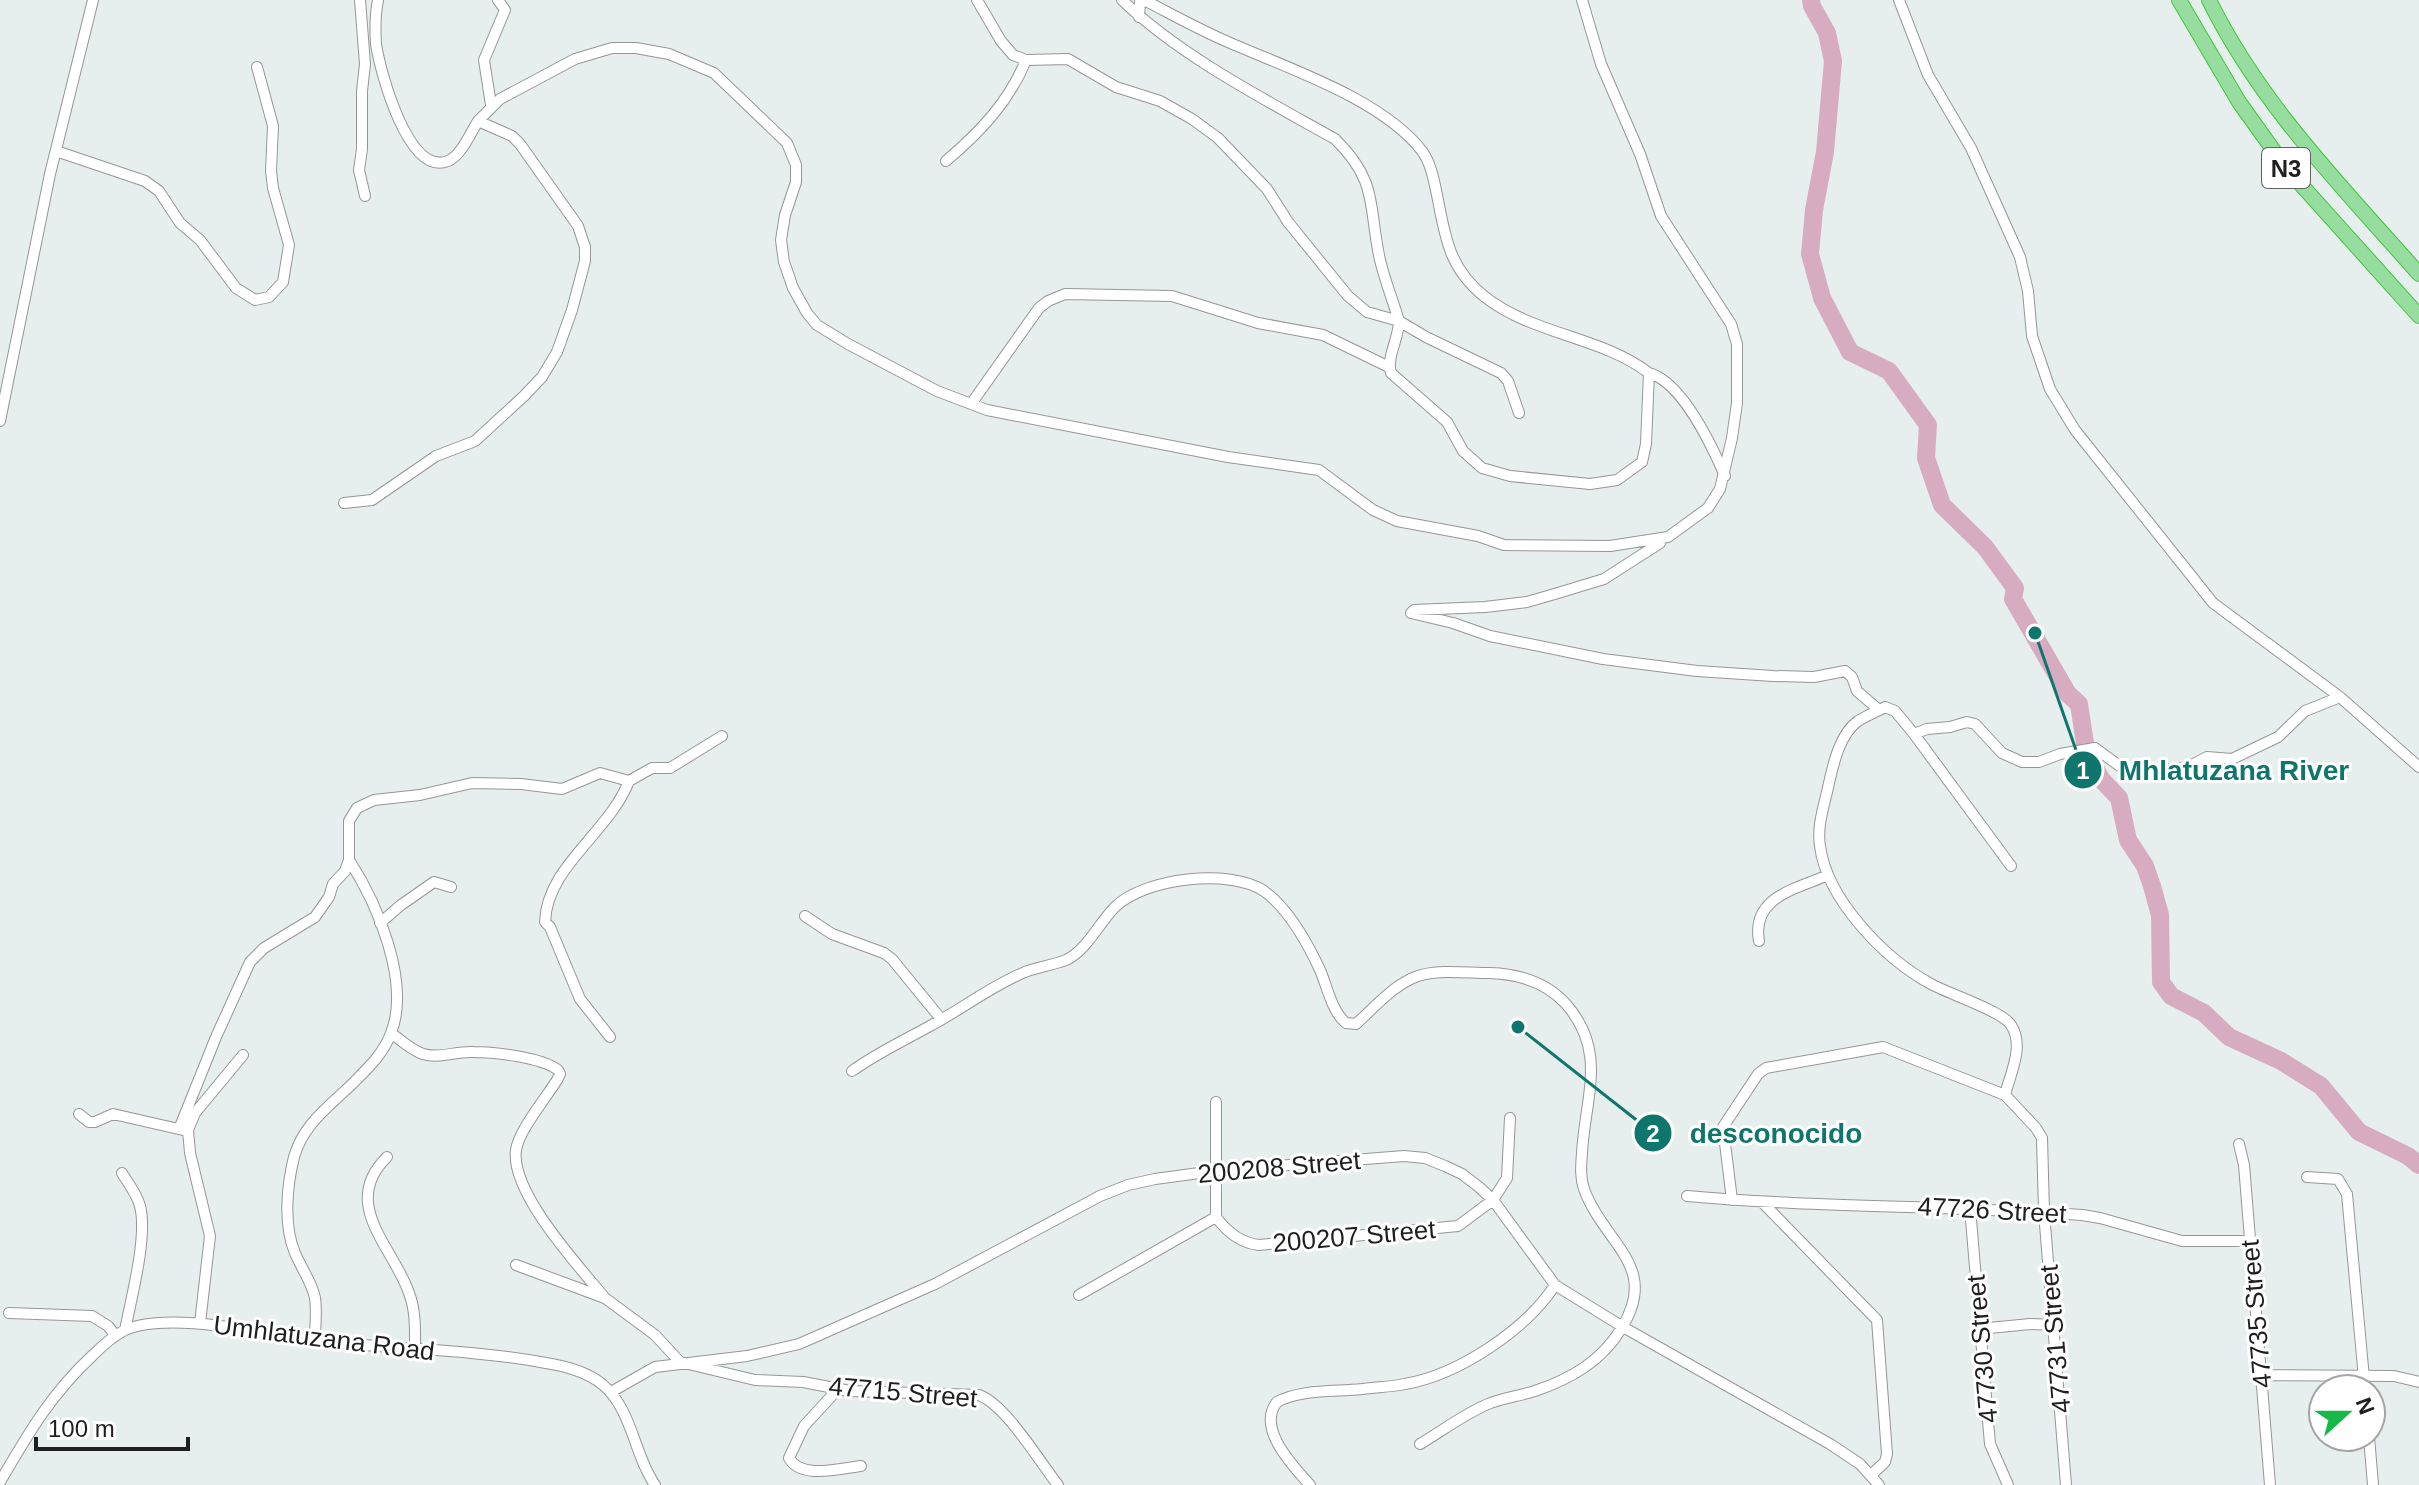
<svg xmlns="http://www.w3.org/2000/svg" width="2419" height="1485" viewBox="0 0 2419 1485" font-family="Helvetica,sans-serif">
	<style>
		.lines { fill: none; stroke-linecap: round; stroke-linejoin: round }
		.river { stroke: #d7acc0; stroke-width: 18 }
		.minor-casing { stroke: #969696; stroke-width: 12 }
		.highway-casing { stroke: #3ec738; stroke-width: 16 }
		.minor { stroke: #fff; stroke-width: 10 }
		.highway { stroke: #97dd9f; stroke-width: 14 }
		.labels { text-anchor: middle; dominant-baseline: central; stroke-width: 6; stroke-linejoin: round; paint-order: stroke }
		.shield { fill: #fff; stroke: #626262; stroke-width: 2 }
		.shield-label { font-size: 24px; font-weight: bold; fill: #1f1f1f }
		.street-label { font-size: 26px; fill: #1f1f1f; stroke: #fff }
		.leader { fill: none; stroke: #0f766e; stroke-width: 3 }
		.callout-dot { fill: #0f766e; stroke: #fff; stroke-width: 3 }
		.mark-label { font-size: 24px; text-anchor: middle; font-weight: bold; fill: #fff }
		.callout-label { font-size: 28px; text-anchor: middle; font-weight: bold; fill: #0f766e; stroke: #fff; stroke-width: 6; stroke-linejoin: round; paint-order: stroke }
	</style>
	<rect width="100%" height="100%" fill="#e6efee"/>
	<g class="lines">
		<path class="river" d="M1811 0 1812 6 1827 33 1833 61 1825 152 1814 210 1810 254 1822 298 1850 352 1889 371 1928 425 1926 458 1942 505 1985 547 2015 588 2013 599 2068 694 2079 704 2086 750 2101 779 2119 798 2128 840 2145 866 2152 886 2160 915 2161 982 2171 996 2204 1013 2229 1037 2281 1061 2321 1086 2359 1132 2408 1156 2419 1165"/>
		<defs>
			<path id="minor" d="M360 0 365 64 362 91V149L359 170 365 196
				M977 0 1001 41 1013 55 1026 60 1068 59 1116 87 1160 101 1192 119 1218 138 1267 189 1288 222 1348 296 1367 312 1399 321C1399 338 1386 358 1391 373L1447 422 1463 451 1482 468 1510 476 1590 484 1617 480 1642 462 1646 444 1649 373C1682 382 1712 446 1725 476
				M1122 0C1180 56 1264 99 1335 139 1379 182 1368 206 1380 260 1385 281 1393 301 1399 321L1426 337 1501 373 1508 381 1519 413
				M1899 0 1928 75 1971 148 2020 257 2028 291 2032 336 2050 389 2075 430 2213 603 2340 697 2419 767
				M1139 17 1140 2 1146 1C1173 15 1200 30 1228 42 1287 68 1382 99 1422 151 1430 162 1433 176 1436 190 1445 234 1447 267 1485 297 1534 335 1600 336 1649 373
				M491 105 484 60 505 10 498 0
				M478 121 500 99 575 59 612 48H636L669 54 714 73 787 143 796 165V182L785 215 781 240 784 262 793 288 807 313 817 325 848 344 937 391 987 410 1228 457 1319 470 1373 510 1397 521 1478 536 1504 545 1610 546 1668 537 1708 508 1720 489 1732 438 1737 403V344L1731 324 1661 216 1640 154 1601 64 1582 0
				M56 151 145 181 159 191 180 223 200 240 236 288 255 300 269 297 283 282 289 245 273 188 271 171 273 126 257 67
				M946 161C980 132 1009 102 1026 60
				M971 404 1039 308 1048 301 1065 294 1172 296 1258 323 1323 335 1389 367
				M0 421 50 174 93 0
				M344 503 372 500 436 456 475 441 524 396 542 377 557 352 572 310 585 261V247L578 226 520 144 512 136 478 121C471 132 461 156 448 161 408 177 380 71 376 44 375 29 375 15 378 0
				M1660 543 1604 579 1558 593 1527 602 1485 607 1414 610 1411 613 1453 623 1490 636 1603 659 1697 671 1773 676 1814 677 1845 671 1852 677 1857 691 1879 710
				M1914 734 2011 866
				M805 916 832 934 884 953 892 959 941 1019
				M380 923 401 905 434 882 451 887
				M1759 941C1751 897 1796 889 1828 875
				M391 1033C401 1040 411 1050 423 1054 439 1059 456 1051 473 1052 494 1052 541 1057 558 1070L560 1074 557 1080C546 1098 519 1130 516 1150 510 1192 578 1265 604 1297
				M610 1037 580 999 550 927 545 922C547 866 609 833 629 781
				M852 1071C877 1053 903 1041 930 1026 962 1009 991 986 1025 972 1038 967 1053 965 1066 960 1087 950 1099 923 1115 907 1144 878 1230 868 1264 891 1289 909 1307 942 1320 970 1327 986 1332 1012 1346 1023L1356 1024C1374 1008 1394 984 1418 976 1439 969 1467 973 1490 973 1519 974 1546 982 1566 1004 1608 1052 1585 1097 1582 1153 1581 1166 1580 1177 1584 1189 1604 1244 1661 1266 1621 1329 1601 1362 1570 1379 1535 1391 1519 1396 1503 1398 1488 1404 1464 1414 1442 1431 1420 1444
				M1216 1102V1217C1227 1232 1240 1243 1259 1245L1458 1226 1493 1200 1507 1178 1510 1118
				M79 1114 89 1122H95L113 1114 183 1130
				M179 1129 216 1037 250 962 264 948 315 917 329 897 333 884 345 871 349 860V821L357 808 374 800 420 795 472 783 521 784 562 789 600 773 629 781 652 768H670L722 736
				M2239 1144 2244 1165 2270 1485
				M387 1157C339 1204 394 1248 409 1293 416 1311 415 1331 415 1350
				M122 1173C128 1183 137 1194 140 1206 148 1236 131 1299 125 1330
				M2307 1177 2338 1179 2347 1194 2365 1389
				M1687 1196C1818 1208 1950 1205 2082 1215L2100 1218 2182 1241H2249
				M1732 1200 1723 1127 1758 1074 1766 1068 1883 1047 2005 1095
				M1762 1202 1877 1320 1887 1454 1885 1462 1871 1475
				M1970 1208 1990 1444 2008 1485
				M516 1265 605 1298 655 1335 680 1362 755 1380 803 1382 850 1391 979 1395C1006 1405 1039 1461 1058 1485
				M1079 1295 1216 1217
				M9 1313 92 1316 108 1326 115 1335
				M200 1323 210 1236 190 1153 188 1130 195 1113 243 1055
				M1979 1329 2030 1324 2054 1325
				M315 1340C315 1327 317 1311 315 1298 312 1282 301 1268 295 1253 283 1225 287 1185 294 1157 303 1125 328 1107 350 1086 366 1070 383 1055 391 1033 411 982 377 903 349 860
				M2262 1375 2394 1376 2419 1382
				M838 1389 804 1426 789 1458C801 1480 841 1468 861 1466
				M611 1392 655 1367 747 1356 799 1344 935 1284 1100 1196 1128 1185 1155 1179 1214 1171 1404 1156 1425 1158 1445 1166 1462 1174 1479 1187 1493 1200 1555 1285 1623 1327 1830 1444 1860 1464 1879 1485
				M2369 1437 2373 1485
				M0 1482C28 1434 51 1394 92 1356 102 1346 113 1336 125 1330 170 1310 267 1335 317 1341 393 1349 471 1349 546 1363 565 1366 587 1372 602 1384 633 1410 633 1453 655 1485
				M1310 1485C1293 1466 1256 1428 1277 1402 1301 1389 1335 1392 1362 1389 1376 1387 1391 1387 1405 1384 1458 1375 1526 1330 1555 1285
				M2066 1485 2044 1212 2042 1138 2036 1128 2005 1095C2010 1074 2025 1046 2011 1025 2002 1011 1949 994 1931 984 1885 959 1827 900 1820 846 1817 828 1823 809 1827 792 1832 770 1838 735 1858 721 1866 716 1876 712 1885 707L1895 711 1914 734 1927 729 1950 727 1967 722 1975 724 2002 753 2022 762H2039L2060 754 2095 748 2125 770 2132 772 2186 768 2207 757 2232 759 2278 737 2305 711 2340 697"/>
			<path id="highway" d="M2179 0 2239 102 2287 169 2419 316
				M2209 0C2260 104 2343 188 2419 274"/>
		</defs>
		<use href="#minor" class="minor-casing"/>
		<use href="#highway" class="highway-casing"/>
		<use href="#minor" class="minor"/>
		<use href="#highway" class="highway"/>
	</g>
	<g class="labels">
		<rect class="shield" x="2262" y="148" width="48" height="40" rx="6"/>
		<g class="shield-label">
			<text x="2286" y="168">N3</text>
		</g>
		<g class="street-label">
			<text transform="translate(1279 1167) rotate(-5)">200208 Street</text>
			<text transform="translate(1992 1210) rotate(3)">47726 Street</text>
			<text transform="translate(1354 1236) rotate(-5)">200207 Street</text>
			<text transform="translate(2256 1314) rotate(-95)">47735 Street</text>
			<text transform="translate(324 1338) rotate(7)">Umhlatuzana Road</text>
			<text transform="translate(2055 1339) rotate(-95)">47731 Street</text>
			<text transform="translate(1982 1349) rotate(-95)">47730 Street</text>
			<text transform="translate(903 1392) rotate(5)">47715 Street</text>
		</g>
	</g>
	<path class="leader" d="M2035 633L2083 770M1518 1027L1653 1133"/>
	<g class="callout-dot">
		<circle cx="2035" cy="633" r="8"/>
		<circle cx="1518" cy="1027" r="8"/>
		<circle cx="2083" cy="770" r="20"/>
		<circle cx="1653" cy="1133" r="20"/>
	</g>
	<g class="mark-label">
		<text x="2083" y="779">1</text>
		<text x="1653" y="1142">2</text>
	</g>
	<g class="callout-label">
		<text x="2234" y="780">Mhlatuzana River</text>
		<text x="1776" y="1143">desconocido</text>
	</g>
	<g transform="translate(2347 1413) rotate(69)"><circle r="38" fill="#ffffff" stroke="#a5a5a5" stroke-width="2"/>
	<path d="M0-6L14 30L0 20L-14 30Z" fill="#16b848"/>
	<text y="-12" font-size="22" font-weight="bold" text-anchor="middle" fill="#1f1f1f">N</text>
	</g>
	<path d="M36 1437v12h152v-12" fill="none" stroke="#1f1f1f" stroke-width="4"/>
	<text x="48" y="1437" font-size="24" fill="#1f1f1f" stroke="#ffffff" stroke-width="6" paint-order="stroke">100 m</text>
</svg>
